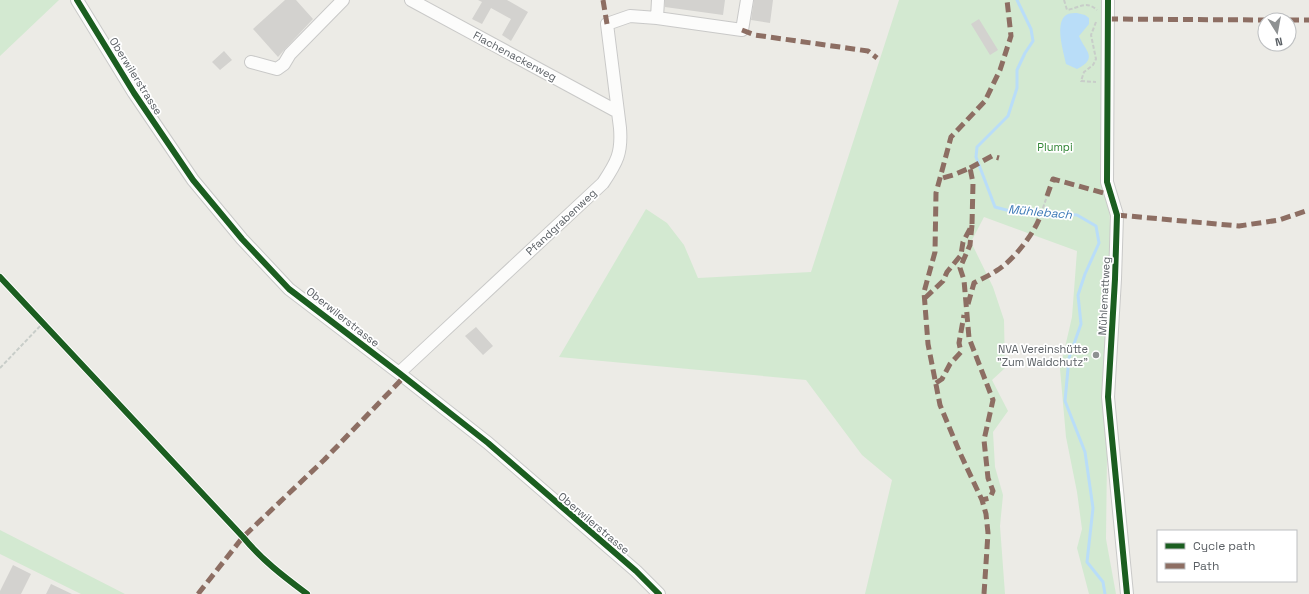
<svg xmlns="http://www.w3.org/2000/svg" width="1309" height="594" viewBox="0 0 1309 594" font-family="'Space Grotesk',sans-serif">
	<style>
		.green { fill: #d3e9d1 }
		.water { fill: #b9ddf8 }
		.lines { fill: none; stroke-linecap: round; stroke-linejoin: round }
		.stream { stroke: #b9ddf8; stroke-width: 3 }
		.building { fill: #d3d2cf }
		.minor-casing { stroke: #c9c9c8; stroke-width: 14 }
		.path { stroke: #c8cdc9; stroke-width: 2; stroke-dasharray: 4 2; stroke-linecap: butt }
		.minor { stroke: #fcfcfb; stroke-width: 12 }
		.quiet { stroke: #8d6e63; stroke-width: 5; stroke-dasharray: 10 5; stroke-linecap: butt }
		.cycleway-casing { stroke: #fff; stroke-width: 8 }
		.cycleway { stroke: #1b5e20; stroke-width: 6 }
		.poi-dot { fill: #8e9192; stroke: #fff; stroke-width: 1.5 }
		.labels { text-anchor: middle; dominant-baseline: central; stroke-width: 3.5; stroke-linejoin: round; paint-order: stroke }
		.street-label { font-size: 11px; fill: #5b6065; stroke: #fff }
		.park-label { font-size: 11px; fill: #318635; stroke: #fff }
		.poi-label { font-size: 11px; fill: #5b6065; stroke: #fff; text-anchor: end }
		.water-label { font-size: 12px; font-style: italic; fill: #3b78b6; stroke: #fff }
	</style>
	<rect width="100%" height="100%" fill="#ecebe6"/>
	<path class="green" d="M0 0H59L0 56Z
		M899 0H1105L1110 229 1104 397 1107 456 1106 539 1116 594H1089L1077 548 1082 529 1077 492 1066 437 1060 369 1072 317 1077 251 984 217 971 242 993 287 1004 320 1005 368 992 380 1008 411 993 432 995 467 1003 495 1000 526 1005 594H865L892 480 862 455 806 380 559 357 646 209 667 223 684 245 698 278 811 272Z
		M0 530 125 594H81L0 554Z"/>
	<path class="water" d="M1077 13 1085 15 1089 18V24L1079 36C1085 51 1099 58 1077 69L1066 64C1064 53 1053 20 1068 14 1070 13 1074 13 1077 13Z"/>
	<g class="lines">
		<path class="stream" d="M1017 0 1031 29 1033 41 1025 53 1017 70V88L1008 116 977 147 976 157 995 207 1010 211 1077 215 1096 226 1099 243 1085 274 1078 295 1081 324 1069 358 1065 401 1085 452 1093 508 1087 562 1103 582 1105 594"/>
	</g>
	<path class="building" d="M285 0H296L313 19 285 49 278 57 253 29Z
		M478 0H507L528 12 511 41 502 35 511 19 491 8 482 24 472 19 482 2Z
		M665 0H725L723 15 665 7Z
		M754 0H773L770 23 751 20Z
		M979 19 998 50 990 55 971 24Z
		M224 51 232 60 220 70 212 62Z
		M476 327 493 346 483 355 465 336Z
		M13 565 31 574 21 594H0V591Z
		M51 584 72 594H46Z"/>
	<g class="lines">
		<defs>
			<path id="minor" d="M77 0 134 93 193 180 242 239 289 289 399 373 488 443 636 571 659 594
				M411 0 618 112
				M1108 0 1107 182 1117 215 1115 279 1108 397 1127 594
				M657 18 658 0
				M251 62 277 69 284 64 290 54 343 0
				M399 373 603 183C617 162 622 153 620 128L607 24 630 16 657 18 742 30 747 0"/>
		</defs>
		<use href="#minor" class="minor-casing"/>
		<path class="path" d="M1064 0 1067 10C1079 8 1086 0 1097 10
			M1096 22 1091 35 1096 59 1093 65 1084 72 1081 81 1096 82
			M1041 214 1047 196
			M0 368 43 323"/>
		<use href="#minor" class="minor"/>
		<path class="quiet" d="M603 0 607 24
			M1108 19 1265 20
			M1289 20H1309
			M742 30 755 35 868 51 877 58
			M970 168 992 156 999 158
			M1047 196 1053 179 1111 195
			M1117 215 1239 226 1279 220 1309 210
			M972 225 970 245 960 268 964 280 969 338 993 400 984 440 988 478 993 491 990 498 982 500
			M925 298 943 281 947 272 961 255 963 242 972 225 973 183 970 168 953 175 939 179
			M968 304 974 283C981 279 989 276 996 271 1013 261 1035 233 1041 214
			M936 383 942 379 950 364 961 352 959 343 964 315
			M198 594 243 537 324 460 404 377
			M984 594 988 533 986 514 982 500 960 453 940 405 928 344 924 292 935 252 936 193 951 137 985 101 1000 70 1011 36 1007 0"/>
		<defs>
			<path id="cycleway" d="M77 0 134 93 193 180 242 239 289 289 399 373 488 443 636 571 659 594
				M1108 0 1107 182 1117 215 1115 279 1108 397 1127 594
				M0 277 243 537C262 560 283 576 307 594"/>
		</defs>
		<use href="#cycleway" class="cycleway-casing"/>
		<use href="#cycleway" class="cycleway"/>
	</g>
	<circle class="poi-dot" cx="1096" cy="355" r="4"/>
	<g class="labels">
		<g class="street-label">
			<text transform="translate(515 56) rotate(28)">Flachenackerweg</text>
			<text transform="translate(136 76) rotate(58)">Oberwilerstrasse</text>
			<text transform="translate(561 222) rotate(-43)">Pfandgrabenweg</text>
			<text transform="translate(1104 296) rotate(-87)">Mühlemattweg</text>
			<text transform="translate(343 317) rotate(38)">Oberwilerstrasse</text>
			<text transform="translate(594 523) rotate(40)">Oberwilerstrasse</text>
		</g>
		<g class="park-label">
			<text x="1055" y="147">Plumpi</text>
		</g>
		<g class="poi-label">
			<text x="1088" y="349">NVA Vereinshütte<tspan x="1088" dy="13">"Zum Waldchutz"</tspan></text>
		</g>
		<g class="water-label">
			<text transform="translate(1040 212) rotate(5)">Mühlebach</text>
		</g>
	</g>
	<rect x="1157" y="530" width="140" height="52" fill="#ffffff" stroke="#bdbfc1"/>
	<rect x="1165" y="543" width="20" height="6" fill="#1b5e20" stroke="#bdbfc1"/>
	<text x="1193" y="550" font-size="12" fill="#5b6065">Cycle path</text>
	<rect x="1165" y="563" width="20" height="6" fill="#8d6e63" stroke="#bdbfc1"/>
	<text x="1193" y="570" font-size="12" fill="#5b6065">Path</text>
	<g transform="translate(1277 32) rotate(169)"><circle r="19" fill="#ffffff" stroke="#bdbfc1"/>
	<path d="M0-3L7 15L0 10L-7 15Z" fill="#8e9192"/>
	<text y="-6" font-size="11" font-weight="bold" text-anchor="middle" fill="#5b6065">N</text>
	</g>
</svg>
